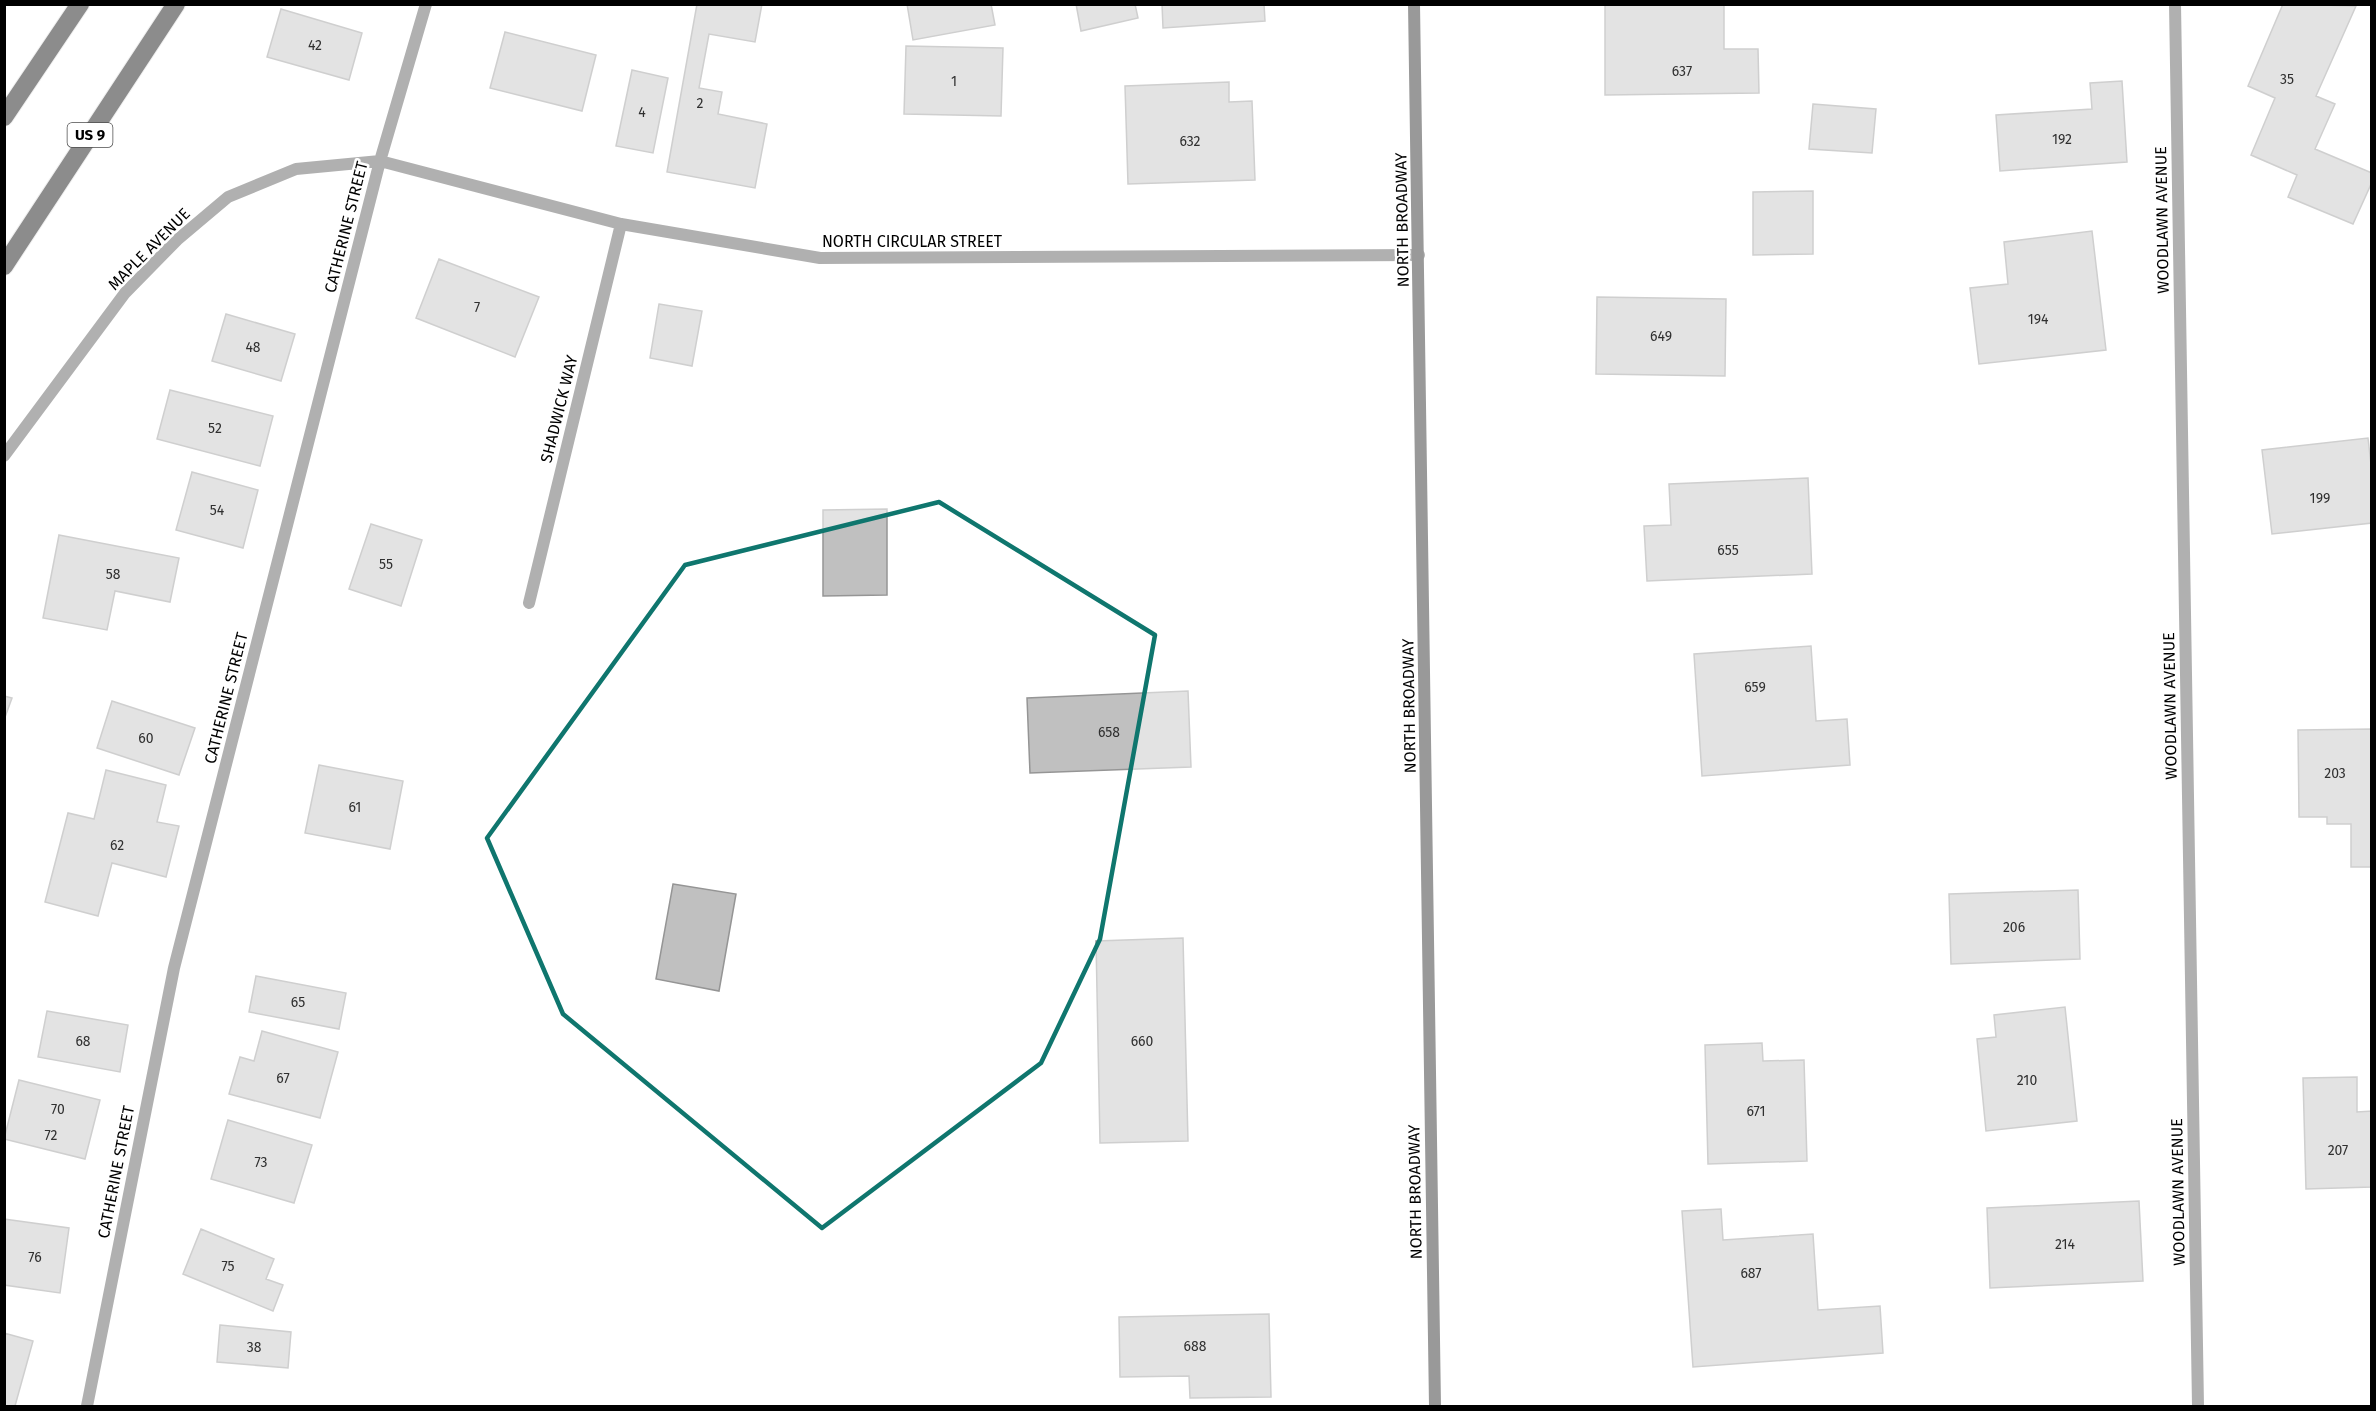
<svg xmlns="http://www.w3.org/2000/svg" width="2376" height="1411" viewBox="0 0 2376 1411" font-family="'Fira Sans',sans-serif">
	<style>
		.building { fill: #c0c0c0; stroke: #959595; stroke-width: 1.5 }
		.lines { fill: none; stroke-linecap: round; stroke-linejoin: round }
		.highway-casing { stroke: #dbdbdb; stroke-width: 20 }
		.street { stroke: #515151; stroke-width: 12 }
		.secondary { stroke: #1e1e1e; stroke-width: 12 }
		.highway { stroke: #000; stroke-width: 18 }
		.marked { fill: none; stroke: #0f766e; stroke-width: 4.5; stroke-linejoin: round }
		.labels { text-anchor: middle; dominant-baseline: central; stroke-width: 5; stroke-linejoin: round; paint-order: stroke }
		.number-label { font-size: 14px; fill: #303030 }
		.shield { fill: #fff; stroke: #4c4c4c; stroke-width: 1.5 }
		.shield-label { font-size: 15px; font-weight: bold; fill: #000 }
		.street-label { font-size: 16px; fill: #000; stroke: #fff }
	</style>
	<rect width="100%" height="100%" fill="#fff"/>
	<path class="building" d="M697 4H762L755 42 709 34 699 88 722 92 718 114 767 124 755 188 667 172Z
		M907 4H991L995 25 913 40Z
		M1076 4H1135L1138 18 1081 31Z
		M1162 4H1264L1265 21 1163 28Z
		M1605 4H1724V49H1758L1759 93 1605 95Z
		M2283 4 2356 6 2316 96 2335 104 2315 149 2372 173V182L2353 224 2288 197 2297 175 2251 155 2275 98 2248 86Z
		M281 9 362 33 349 80 267 57Z
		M505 32 596 55 582 111 490 88Z
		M906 46 1003 48 1001 116 904 114Z
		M632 70 668 78 653 153 616 146Z
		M2122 81 2127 162 2000 171 1996 115 2092 109 2090 83Z
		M1229 82V102L1252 101 1255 180 1128 184 1125 86Z
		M1813 104 1876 109 1872 153 1809 149Z
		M1813 191V254L1753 255V192Z
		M2092 231 2106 350 1979 364 1970 288 2008 284 2004 242Z
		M439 259 539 297 515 357 416 318Z
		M1597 297 1726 299 1725 376 1596 374Z
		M659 304 702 311 692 366 650 358Z
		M226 314 295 334 281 381 212 361Z
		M170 390 273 416 260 466 157 439Z
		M2368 438 2372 473V523L2272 534 2262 450Z
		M192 472 258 490 243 548 176 530Z
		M1808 478 1812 574 1647 581 1644 526 1671 525 1669 484Z
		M887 509V595L823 596V510Z
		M371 524 422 540 401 606 349 589Z
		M59 535 179 558 170 602 115 591 107 630 43 618Z
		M1811 646 1816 721 1847 719 1850 765 1702 776 1694 654Z
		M1188 691 1191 767 1030 773 1027 698Z
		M4 696 12 698 4 720Z
		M112 701 195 728 179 775 97 748Z
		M2372 729V867H2351V824H2327V817H2299L2298 730Z
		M319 765 403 781 390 849 305 833Z
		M106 770 166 785 157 822 179 826 166 877 112 863 98 916 45 902 68 813 94 819Z
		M673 884 736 894 719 991 656 979Z
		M2078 890 2080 959 1951 964 1949 894Z
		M1183 938 1188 1141 1100 1143 1096 941Z
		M256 976 346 993 339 1029 249 1012Z
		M2065 1007 2077 1121 1986 1131 1977 1039 1996 1037 1994 1015Z
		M47 1011 128 1025 120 1072 38 1057Z
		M262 1031 338 1052 320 1118 229 1094 240 1057 254 1061Z
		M1762 1043 1763 1061 1804 1060 1807 1161 1708 1164 1705 1045Z
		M2357 1077V1112L2372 1111V1187L2306 1189 2303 1078Z
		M19 1080 100 1100 85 1159 4 1139Z
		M228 1120 312 1145 294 1203 211 1179Z
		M2139 1201 2143 1281 1990 1288 1987 1208Z
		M1721 1209 1723 1240 1813 1234 1818 1310 1880 1306 1883 1353 1693 1367 1682 1211Z
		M4 1219 69 1228 60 1293 4 1285Z
		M201 1229 274 1259 266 1279 283 1285 273 1311 183 1274Z
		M1269 1314 1271 1397 1190 1398 1189 1376 1120 1377 1119 1317Z
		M220 1325 291 1332 288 1368 217 1362Z
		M4 1333 33 1341 15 1406H4Z"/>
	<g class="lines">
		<defs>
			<path id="highway" d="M4 117 80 4
				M4 266 176 4"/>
		</defs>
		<use href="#highway" class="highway-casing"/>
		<path class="street" d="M2175 4 2198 1406
			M4 456 125 293 177 240 228 197 296 169 380 161 621 224 820 258 1419 255
			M529 603 621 224
			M87 1406 174 968 380 161 426 4"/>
		<path class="secondary" d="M1414 4 1435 1406"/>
		<use href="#highway" class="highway"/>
	</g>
	<path d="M0 0H2376V1411H0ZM939 502 1155 635 1100 939 1041 1063 822 1228 563 1014 487 838 685 565Z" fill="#fff" fill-opacity=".55" fill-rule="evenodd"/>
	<path class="marked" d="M939 502 1155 635 1100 939 1041 1063 822 1228 563 1014 487 838 685 565Z"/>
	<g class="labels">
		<g class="number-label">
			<text x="315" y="45">42</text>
			<text x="1682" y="71">637</text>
			<text x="2287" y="79">35</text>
			<text x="954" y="81">1</text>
			<text x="700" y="103">2</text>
			<text x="642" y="112">4</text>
			<text x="2062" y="139">192</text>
			<text x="1190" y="141">632</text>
			<text x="477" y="307">7</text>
			<text x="2038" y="319">194</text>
			<text x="1661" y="336">649</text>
			<text x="253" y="347">48</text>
			<text x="215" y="428">52</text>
			<text x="2320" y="498">199</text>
			<text x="217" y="510">54</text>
			<text x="1728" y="550">655</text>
			<text x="386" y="564">55</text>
			<text x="113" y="574">58</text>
			<text x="1755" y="687">659</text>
			<text x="1109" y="732">658</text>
			<text x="146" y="738">60</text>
			<text x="2335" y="773">203</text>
			<text x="355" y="807">61</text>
			<text x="117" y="845">62</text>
			<text x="2014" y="927">206</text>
			<text x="298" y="1002">65</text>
			<text x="83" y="1041">68</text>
			<text x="1142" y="1041">660</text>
			<text x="283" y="1078">67</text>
			<text x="2027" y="1080">210</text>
			<text x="58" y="1109">70</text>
			<text x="1756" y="1111">671</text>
			<text x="51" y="1135">72</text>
			<text x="2338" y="1150">207</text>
			<text x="261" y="1162">73</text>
			<text x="2065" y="1244">214</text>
			<text x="35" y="1257">76</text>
			<text x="228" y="1266">75</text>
			<text x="1751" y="1273">687</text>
			<text x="1195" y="1346">688</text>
			<text x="254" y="1347">38</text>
		</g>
		<rect class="shield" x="67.5" y="123" width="45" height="24" rx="4.5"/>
		<g class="shield-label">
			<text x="90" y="135">US 9</text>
		</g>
		<g class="street-label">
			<text transform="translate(1402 220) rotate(-91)">NORTH BROADWAY</text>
			<text transform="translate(2162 220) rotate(-91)">WOODLAWN AVENUE</text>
			<text transform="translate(346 227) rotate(-76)">CATHERINE STREET</text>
			<text x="912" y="241">NORTH CIRCULAR STREET</text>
			<text transform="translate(149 249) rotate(-45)">MAPLE AVENUE</text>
			<text transform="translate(559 409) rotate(-76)">SHADWICK WAY</text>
			<text transform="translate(226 698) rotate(-76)">CATHERINE STREET</text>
			<text transform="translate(1409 706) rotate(-91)">NORTH BROADWAY</text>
			<text transform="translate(2170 706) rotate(-91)">WOODLAWN AVENUE</text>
			<text transform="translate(116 1172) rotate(-79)">CATHERINE STREET</text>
			<text transform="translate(1415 1192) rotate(-91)">NORTH BROADWAY</text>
			<text transform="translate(2178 1192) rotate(-91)">WOODLAWN AVENUE</text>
		</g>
	</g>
	<rect width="2376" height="1411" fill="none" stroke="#000000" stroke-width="12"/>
</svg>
